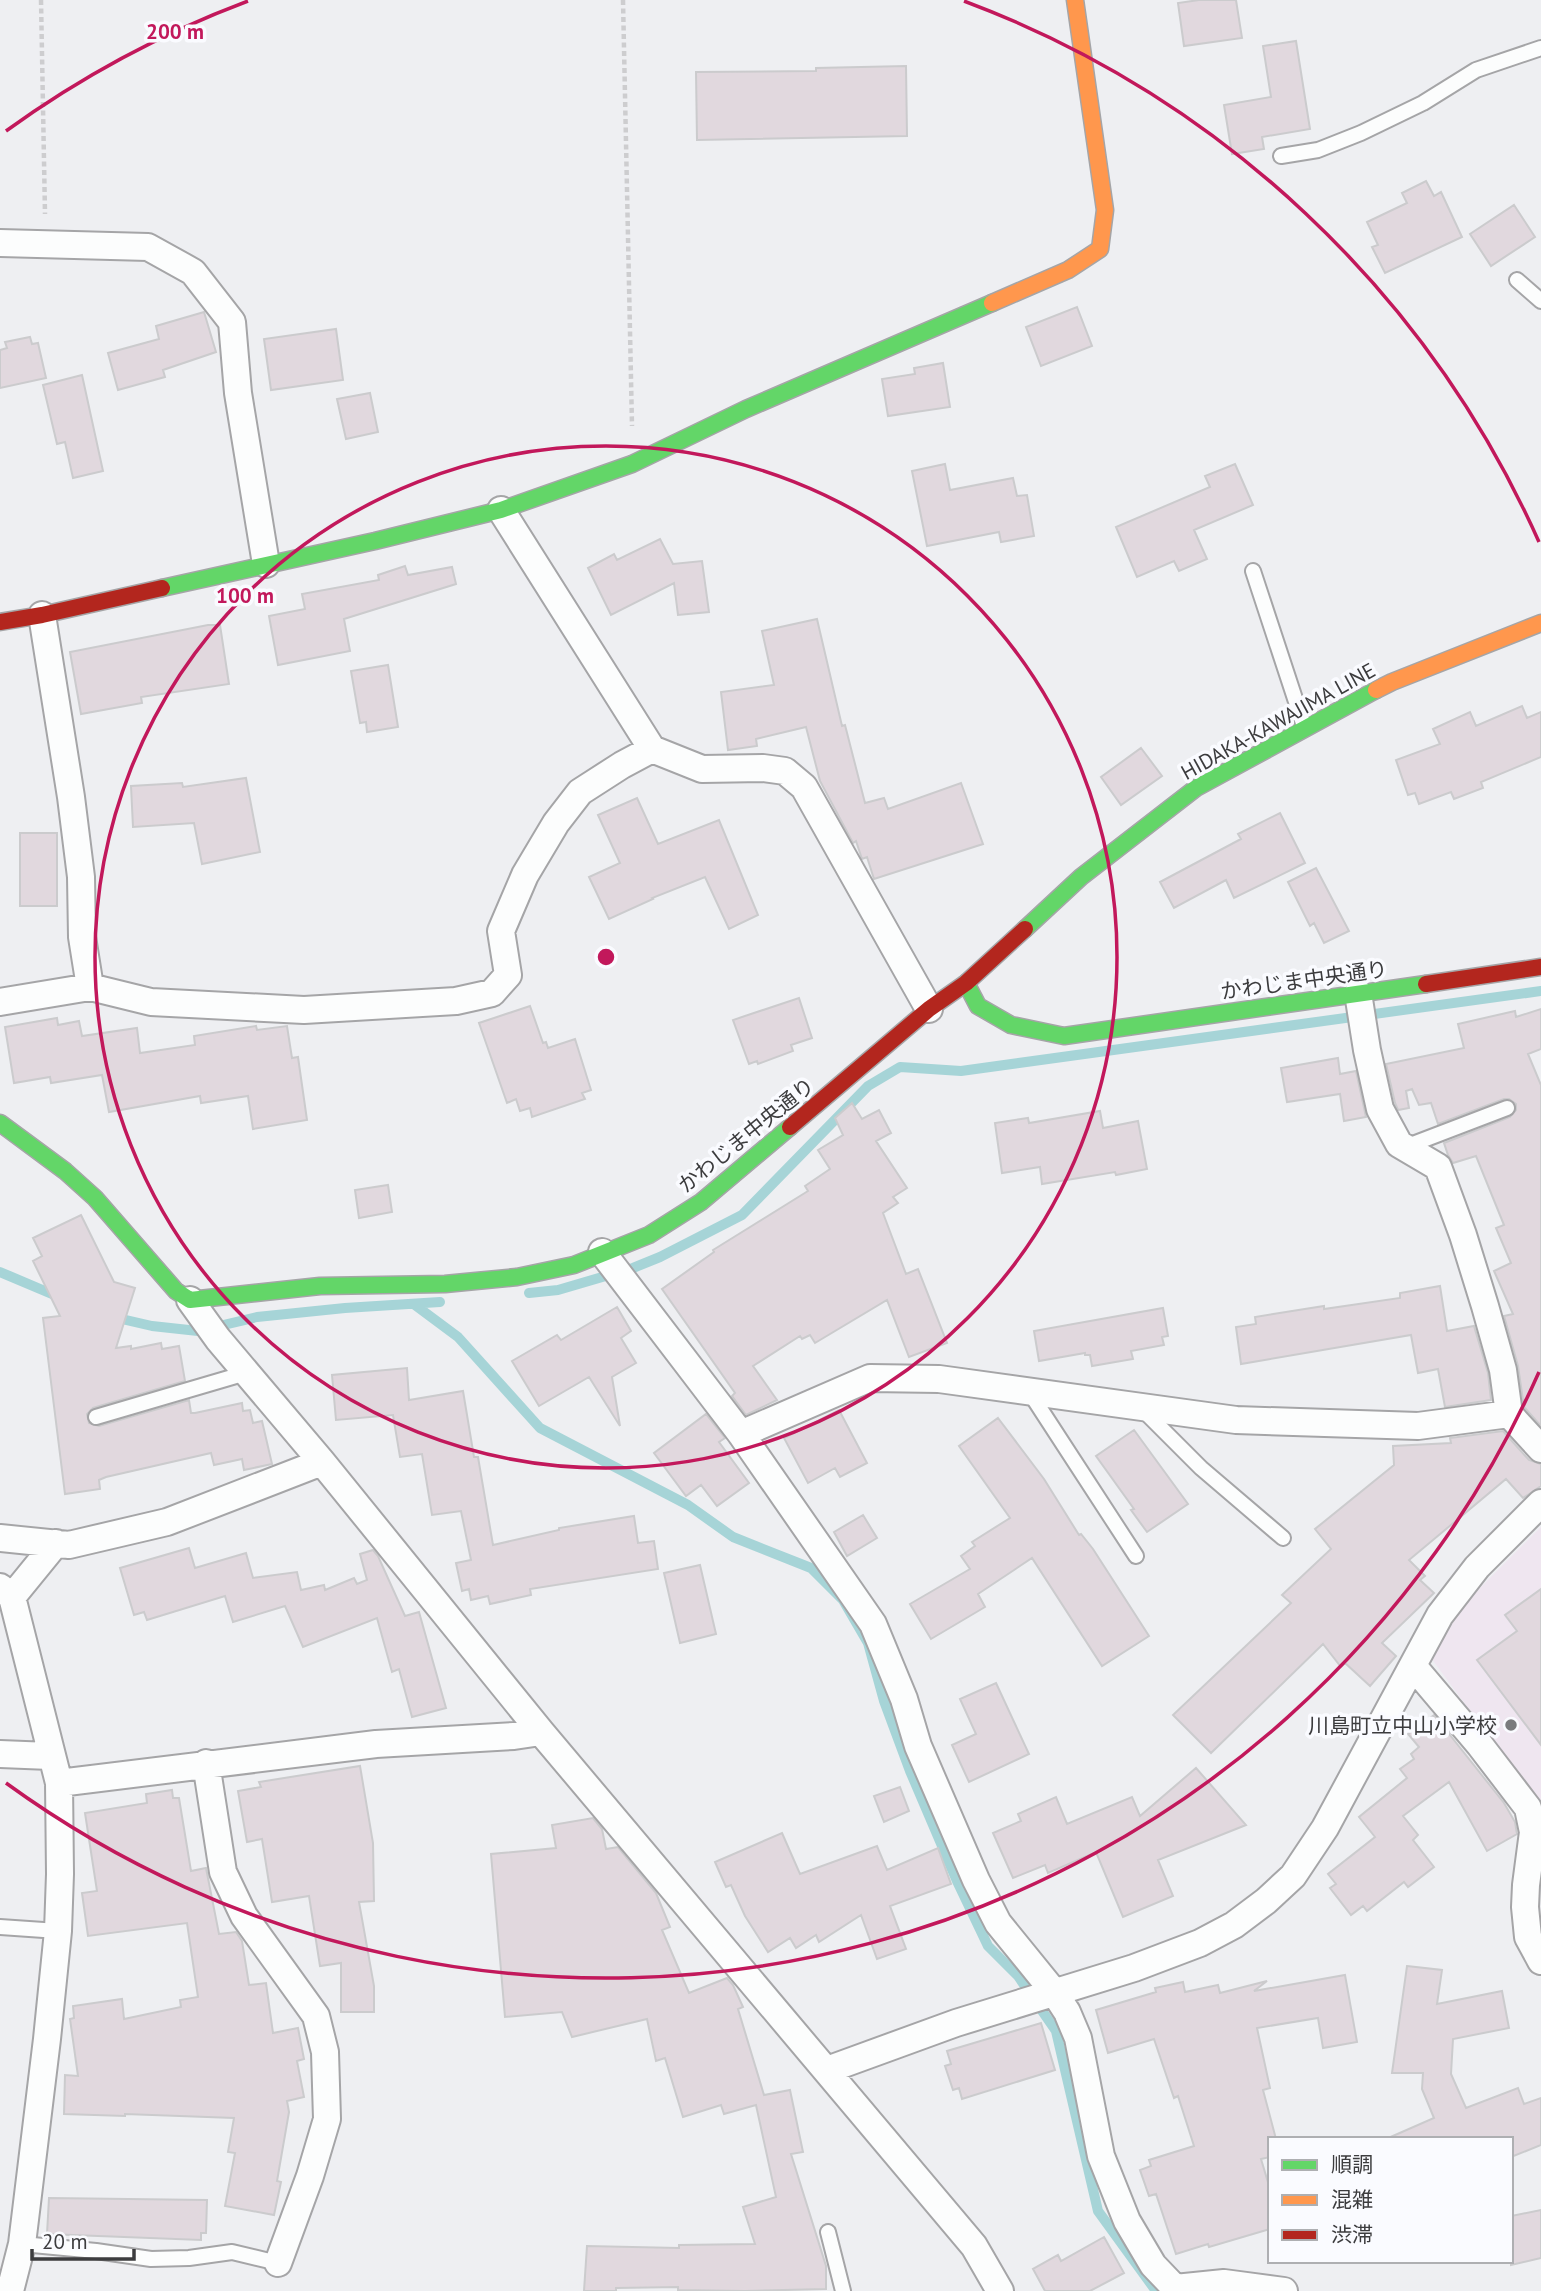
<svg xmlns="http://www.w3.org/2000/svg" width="1541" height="2291" viewBox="0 0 1541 2291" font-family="'PT Sans','Noto Sans JP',sans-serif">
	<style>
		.education { fill: #efe6f0 }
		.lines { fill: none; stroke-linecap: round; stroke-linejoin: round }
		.stream { stroke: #a6d4d7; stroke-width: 10 }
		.building { fill: #e1d8de; stroke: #cbcbcd; stroke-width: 2 }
		.lane-casing { stroke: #a5a5a7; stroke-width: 18 }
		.street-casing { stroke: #a5a5a7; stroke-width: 30 }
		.fast-casing { stroke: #a5a5a7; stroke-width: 19 }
		.slow-casing { stroke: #a5a5a7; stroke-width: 19 }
		.jam-casing { stroke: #a5a5a7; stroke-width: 19 }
		.path { stroke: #cdcdcf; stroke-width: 4.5; stroke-dasharray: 5 3.5; stroke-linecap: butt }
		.lane { stroke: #fcfdfd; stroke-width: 14 }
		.street { stroke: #fcfdfd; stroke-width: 26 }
		.fast { stroke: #63d668; stroke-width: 16 }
		.slow { stroke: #ff974d; stroke-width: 16 }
		.jam { stroke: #b3261e; stroke-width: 16 }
		.ring { fill: none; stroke: #c2185b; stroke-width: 3.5 }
		.poi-dot { fill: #7a7b7d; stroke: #fafbff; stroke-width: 2.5 }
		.labels { text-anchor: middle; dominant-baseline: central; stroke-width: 7; stroke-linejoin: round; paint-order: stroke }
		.street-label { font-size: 21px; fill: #3c3c3e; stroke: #fafbff }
		.poi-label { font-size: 21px; fill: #3c3c3e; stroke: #fafbff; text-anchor: end }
		.centre { fill: #c2185b; stroke: #fafbff; stroke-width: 3.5 }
		.ring-label { font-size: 21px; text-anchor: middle; font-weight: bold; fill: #c2185b; stroke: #fafbff; stroke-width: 7; stroke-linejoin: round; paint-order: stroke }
	</style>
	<rect width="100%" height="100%" fill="#eeeff2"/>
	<path class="education" d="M1541 1527V1810L1530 1792 1431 1658 1465 1603Z"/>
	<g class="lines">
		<path class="stream" d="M0 1272 59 1297
			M529 1293 558 1290 633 1268 660 1257 742 1215 868 1086 900 1067 961 1071 1541 991
			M415 1305 458 1337 540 1428 688 1505 733 1537 811 1568 843 1600 868 1643 884 1701 910 1771 957 1881 988 1946 1018 1976 1056 2031 1098 2211 1156 2291
			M113 1317 152 1326 198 1331 257 1317 345 1308 440 1302"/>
	</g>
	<path class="building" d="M1199 0H1236L1242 38 1184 46 1178 3Z
		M1296 41 1310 129 1262 137 1264 149 1232 154 1224 105 1271 97 1263 46Z
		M906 66 907 136 697 140 696 72 816 71V68Z
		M1426 181 1434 196 1441 192 1462 237 1385 273 1372 247 1378 245 1367 222 1407 203 1402 193Z
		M1514 205 1535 237 1491 266 1470 234Z
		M1077 307 1092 346 1041 366 1026 327Z
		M204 312 216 352 163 370 165 377 118 390 108 353 159 339 156 326Z
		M336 329 343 380 271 390 264 339Z
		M30 337 32 344 38 343 46 378 0 388V350L7 348 5 342Z
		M943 363 950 407 888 416 882 379 915 374 914 368Z
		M82 375 103 471 73 478 65 442 57 444 43 385Z
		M370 393 378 432 346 439 337 399Z
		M945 464 950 490 1013 478 1017 496 1027 495 1034 536 1001 542 999 532 927 546 912 471Z
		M1235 464 1253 505 1194 530 1207 559 1179 571 1174 561 1137 577 1116 527 1210 487 1205 476Z
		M660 539 673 564 702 561 709 612 678 615 674 583 611 615 588 568 614 554 617 560Z
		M405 566 408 575 452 567 456 584 344 619 350 651 278 665 269 616 305 609 302 594 379 580 378 575Z
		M817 619 842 726 845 725 865 803 884 798 888 809 961 783 983 844 874 879 867 857 862 859 856 841 853 843 820 781 806 727 756 739 757 746 728 750 721 692 774 685 762 631Z
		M208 625H220L229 684 141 697 142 703 81 714 70 652Z
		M388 665 398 727 367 732 366 722 360 723 351 671Z
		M1522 706 1527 718 1541 712V757L1481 782 1483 788 1454 799 1451 792 1419 804 1415 793 1408 795 1396 760 1440 744 1433 729 1470 712 1476 726Z
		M1141 748 1162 776 1121 805 1101 777Z
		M246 778 260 852 202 864 194 823 133 827 131 786 182 783 183 787Z
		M637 798 658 844 719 820 758 915 729 929 705 877 652 898 653 899 609 919 589 877 620 863 598 815Z
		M1280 813 1305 863 1234 898 1226 880 1174 908 1160 882 1241 839 1238 834Z
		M20 833H57V906H20Z
		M1316 868 1349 931 1324 943 1314 923 1310 926 1288 882Z
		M799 998 812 1038 791 1045 793 1051 758 1064 757 1061 749 1064 733 1020Z
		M530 1006 543 1043 546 1042 548 1048 575 1039 591 1090 582 1093 585 1099 532 1117 530 1108 520 1111 516 1099 507 1103 479 1023Z
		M1541 1009V1049L1528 1054 1541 1085V1426L1524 1407 1518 1366 1504 1316 1513 1314 1494 1271 1511 1263 1496 1228 1504 1225 1476 1156 1453 1163 1448 1155 1444 1143 1510 1117 1516 1110V1104L1509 1099H1504L1438 1124 1431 1103 1419 1105 1412 1089 1406 1091 1409 1108 1398 1110 1395 1103 1386 1064 1464 1048 1458 1024 1515 1011 1516 1017Z
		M57 1018 58 1025 79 1021 82 1036 137 1028 140 1053 195 1045 194 1036 256 1026 257 1030 287 1026 292 1058 298 1057 307 1120 253 1129 248 1096 201 1103 200 1096 109 1112 102 1075 51 1083 50 1077 14 1083 5 1027Z
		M1338 1058 1340 1074 1356 1071 1366 1117 1344 1121 1340 1094 1287 1102 1281 1068Z
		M852 1103 862 1119 879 1110 891 1133 876 1141 907 1188 893 1197 898 1203 883 1213 906 1274 918 1269 947 1343 909 1357 887 1300 815 1343 810 1335 802 1339 800 1336 753 1366 777 1400 746 1415 732 1396 735 1393 662 1289 714 1252 713 1250 808 1191 805 1186 830 1169 818 1150 843 1135 835 1118Z
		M1100 1111 1103 1128 1138 1121 1147 1169 1116 1175 1115 1172 1042 1184 1040 1167 1002 1173 995 1123 1028 1118 1029 1123Z
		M388 1185 392 1212 359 1218 355 1190Z
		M81 1215 114 1282 135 1288 116 1348 131 1346V1349L161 1343 162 1349 179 1346 185 1381 93 1408 87 1414 89 1423 99 1426 189 1400 191 1413H195L242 1403 243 1411 250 1410 253 1423 262 1421 272 1464 244 1470 242 1459 214 1465 211 1453 106 1477 99 1480 100 1489 65 1494 43 1318 60 1316 33 1261 42 1256 33 1238Z
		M1440 1286 1447 1331 1474 1326 1488 1373 1491 1400 1445 1407 1438 1369 1418 1373 1411 1335 1241 1364 1236 1327 1256 1324 1255 1317 1324 1306V1309L1400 1298V1293Z
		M617 1307 631 1331 621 1338 636 1363 612 1377 620 1426 589 1377 539 1406 512 1361 557 1335 561 1340Z
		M1163 1308 1168 1336 1162 1337 1164 1345 1131 1351 1133 1359 1092 1366 1090 1355H1085V1353L1039 1361 1034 1331Z
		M407 1368 409 1400 463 1391 474 1457H478L493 1545 559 1530V1528L634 1516 638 1543 654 1541 658 1569 530 1589 531 1595 490 1604 488 1596 471 1600 469 1589 462 1591 456 1563 471 1560 461 1511 432 1515 422 1454 400 1457 393 1415 336 1420 332 1375Z
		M839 1410 867 1463 840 1477 835 1468 808 1483 784 1438Z
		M706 1414 725 1438 719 1442 749 1483 717 1506 701 1485 686 1496 654 1453Z
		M998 1418 1044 1479 1079 1535 1081 1534 1093 1549 1149 1636 1102 1666 1032 1558 978 1594 985 1607 931 1639 910 1604 970 1569 961 1556 975 1546 972 1542 1010 1518 959 1446Z
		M1134 1430 1188 1504 1147 1532 1131 1510 1134 1509 1096 1456Z
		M1503 1431 1529 1460 1541 1464V1486L1523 1498 1506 1479 1409 1560 1425 1576 1420 1580 1434 1593 1382 1643 1396 1656 1370 1686 1345 1663 1341 1667 1323 1644 1211 1753 1173 1715 1291 1603 1282 1595 1331 1549 1315 1529 1394 1465 1393 1446 1451 1443 1450 1438Z
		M863 1515 877 1538 847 1556 834 1532Z
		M189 1548 195 1568 246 1553 253 1578 297 1572 301 1590 324 1585 325 1590 354 1578 357 1584 367 1580 360 1554 373 1550 378 1556 405 1616 419 1612 446 1708 412 1717 399 1669 392 1672 377 1618 303 1647 285 1606 233 1622 225 1596 147 1620 144 1612 134 1615 120 1568Z
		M700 1565 716 1634 680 1643 664 1573Z
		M1541 1589V1745L1477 1660 1517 1631 1505 1615Z
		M996 1683 1029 1754 969 1782 952 1745 976 1734 960 1699Z
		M1434 1715 1504 1803 1515 1822 1517 1834 1487 1851 1449 1782 1403 1816 1418 1835 1413 1840 1434 1867 1408 1887 1404 1882 1367 1911 1363 1906 1351 1915 1330 1888 1336 1884 1328 1874 1375 1837 1359 1817 1407 1778 1400 1769 1414 1759 1411 1754 1419 1747 1408 1734Z
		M360 1766 373 1843 374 1901 359 1902 374 1986V2012H341V1963L320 1966 309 1896 272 1902 262 1839 247 1842 238 1791 261 1787 259 1782Z
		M1196 1768 1246 1825 1158 1860 1173 1896 1123 1917 1096 1852 1048 1873 1045 1865 1013 1878 993 1833 1021 1821 1018 1814 1056 1797 1067 1824 1132 1797 1140 1816Z
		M900 1787 909 1811 884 1822 874 1796Z
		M172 1790 173 1798H179L191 1871 206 1868 219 1934 236 1932 242 1941 249 1985 266 1983 273 2033 298 2028 304 2059 297 2061 304 2097 287 2101 289 2112 277 2181 281 2182 274 2215 225 2206 235 2153 228 2152 234 2118 125 2114V2116L64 2114 65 2075 78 2076 70 2019 74 2018 73 2006 122 1999 124 2019 181 2007 180 2000 198 1997 187 1923 88 1936 82 1893 97 1891 85 1813 147 1803 146 1794Z
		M593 1818 602 1829 606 1849 618 1847 656 1893 670 1927 662 1930 689 1993 727 1978 733 1985 743 2007 738 2009 764 2095 790 2090 803 2152 791 2154 826 2266V2289L745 2291 678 2290V2287L616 2288V2291H584L587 2246 679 2248V2245L755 2244 743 2207 776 2197 756 2105 724 2114 721 2105 683 2117 665 2058 656 2061 647 2019 572 2037 562 2012 505 2017 491 1854 556 1848 552 1825Z
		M782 1833 800 1874 877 1846 887 1870 938 1848 951 1884 890 1906 906 1949 877 1959 861 1915 819 1942 816 1935 796 1948 790 1938 768 1952 745 1916 731 1885 726 1887 715 1862Z
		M1407 1966 1442 1970 1437 2004 1502 1991 1509 2028 1453 2039 1451 2074 1466 2108 1518 2088 1524 2104 1541 2098V2145L1511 2157V2139H1386L1434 2118 1422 2089 1423 2073H1392Z
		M1345 1975 1357 2042 1323 2048 1318 2018 1257 2028 1270 2088 1263 2090 1276 2139H1270V2157L1261 2159 1270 2189V2229L1209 2247 1208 2244 1176 2254 1156 2194 1149 2196 1140 2170 1151 2166 1149 2160 1194 2146 1178 2096 1174 2098 1154 2039 1108 2053 1096 2010 1156 1992 1155 1988 1183 1982 1185 1992 1218 1985 1220 1993 1267 1981 1254 1991Z
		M1041 2023 1055 2070 962 2099 959 2088 953 2090 945 2066 951 2064 947 2051Z
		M49 2198 207 2200 206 2233H201V2240L47 2234Z
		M1541 2210V2258L1511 2265V2216Z
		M1104 2237 1124 2273 1090 2291H1045L1033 2269 1058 2255 1061 2261Z"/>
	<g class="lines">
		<defs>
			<path id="lane" d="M1281 156 1318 150 1361 133 1423 103 1476 70 1541 48
				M1517 280 1541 301
				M1253 571 1304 726
				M1405 1147 1507 1108
				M1030 1393 1136 1556
				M1142 1409 1201 1468 1283 1538
				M96 1417 246 1373
				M0 1927 58 1931
				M828 2232 843 2291
				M22 2244 96 2251 151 2259 189 2258 232 2252 278 2263"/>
			<path id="street" d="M0 243 148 247 193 272 232 322 238 393 266 564
				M501 510 652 749
				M42 615 71 797 81 877 82 937 90 987
				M1358 993 1367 1050 1380 1109 1399 1144 1438 1167 1463 1235 1485 1306 1503 1370 1509 1414 1541 1449
				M0 1002 90 987 151 1002 304 1010 456 1001 492 993 508 975 501 931 525 875 556 823 580 792 622 765 652 749 702 769 763 768 785 771 804 787 929 1009
				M602 1252 741 1434 873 1624 904 1699 918 1746 976 1880 998 1923 1054 1992 1067 2012 1078 2038 1101 2156 1127 2221 1153 2265 1175 2288 1224 2283 1284 2291
				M190 1300 218 1339 322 1462 541 1732 974 2246 1000 2291
				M741 1434 870 1378 939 1379 1236 1420 1418 1426 1509 1414
				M0 1538 69 1545 167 1522 322 1462
				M0 1587 12 1597 59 1783 60 1874 58 1931 47 2039 22 2244 10 2291
				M12 1597 56 1543
				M1413 1666 1479 1744 1528 1808 1533 1832 1526 1885 1525 1907 1528 1937 1541 1961
				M0 1754 50 1756
				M206 1763 223 1872 244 1916 316 2016 325 2052 327 2119 310 2176 278 2263
				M59 1783 376 1744 514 1736 541 1732
				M827 2070 956 2023 1134 1968 1200 1943 1234 1925 1266 1901 1293 1876 1325 1828 1440 1615 1477 1567 1541 1503"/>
			<path id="fast" d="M162 588 375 541 501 510 632 464 746 409 992 303
				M1025 929 1081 877 1196 788 1376 690
				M966 983 978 1006 1011 1025 1064 1036 1426 984
				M0 1123 65 1171 95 1198 176 1291 190 1300 320 1286 445 1284 517 1277 574 1265 649 1235 701 1202 790 1127"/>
			<path id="slow" d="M992 303 1068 270 1100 249 1105 210 1075 0
				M1376 690 1392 682 1541 623"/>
			<path id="jam" d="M0 622 42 615 162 588
				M1426 984 1541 967
				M790 1127 929 1009 966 983 1025 929"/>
		</defs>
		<use href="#lane" class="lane-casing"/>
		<use href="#street" class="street-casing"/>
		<use href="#fast" class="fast-casing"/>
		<use href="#slow" class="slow-casing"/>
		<use href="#jam" class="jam-casing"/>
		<path class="path" d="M41 0 45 214
			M623 0 632 426"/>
		<use href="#lane" class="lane"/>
		<use href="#street" class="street"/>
		<use href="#fast" class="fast"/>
		<use href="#slow" class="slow"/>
		<use href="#jam" class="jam"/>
	</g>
	<g class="ring">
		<circle cx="606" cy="957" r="511"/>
		<path d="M1539 1372A1021 1021 0 0 1 6 1783M6 131A1021 1021 0 0 1 248 1M964 1A1021 1021 0 0 1 1539 542"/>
	</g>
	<circle class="poi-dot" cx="1511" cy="1725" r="7"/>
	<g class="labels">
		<g class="street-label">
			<text transform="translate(1278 721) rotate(-29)">HIDAKA-KAWAJIMA LINE</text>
			<text transform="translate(1304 980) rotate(-8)">かわじま中央通り</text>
			<text transform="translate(746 1135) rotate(-39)">かわじま中央通り</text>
		</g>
		<g class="poi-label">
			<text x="1497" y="1725">川島町立中山小学校</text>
		</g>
	</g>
	<circle cx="606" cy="957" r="10" class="centre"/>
	<g class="ring-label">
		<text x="175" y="39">200 m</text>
		<text x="245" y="603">100 m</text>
	</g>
	<rect x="1268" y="2137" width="245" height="126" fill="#fafbff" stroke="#aeafb2" stroke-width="2"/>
	<rect x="1282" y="2160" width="35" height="10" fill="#63d668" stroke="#aeafb2" stroke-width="2"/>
	<text x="1331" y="2172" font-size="21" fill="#3c3c3e">順調</text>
	<rect x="1282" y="2195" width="35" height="10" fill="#ff974d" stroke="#aeafb2" stroke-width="2"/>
	<text x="1331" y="2207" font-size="21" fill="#3c3c3e">混雑</text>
	<rect x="1282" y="2230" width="35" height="10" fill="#b3261e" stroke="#aeafb2" stroke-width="2"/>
	<text x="1331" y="2242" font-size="21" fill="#3c3c3e">渋滞</text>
	<path d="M32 2249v10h102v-10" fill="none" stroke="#3c3c3e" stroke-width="3.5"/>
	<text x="42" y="2249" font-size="21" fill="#3c3c3e" stroke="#fafbff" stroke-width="5" paint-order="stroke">20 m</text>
</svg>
